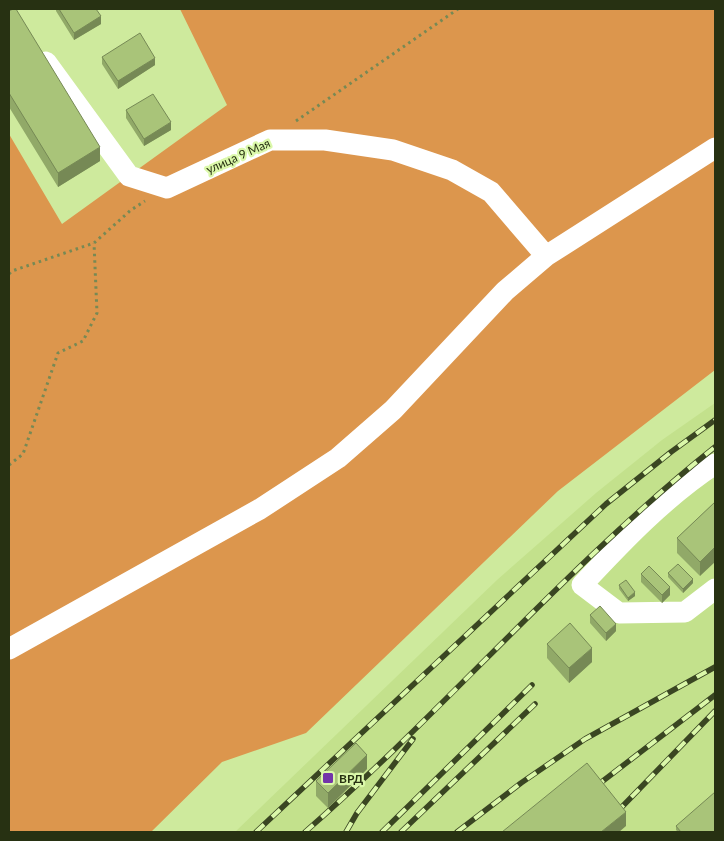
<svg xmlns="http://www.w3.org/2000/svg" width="724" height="841" viewBox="0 0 724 841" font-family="Lato,sans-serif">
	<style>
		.built { fill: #c3e18c }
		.forest { fill: #dc964d }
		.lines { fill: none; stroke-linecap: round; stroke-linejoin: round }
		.path { stroke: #778954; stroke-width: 3; stroke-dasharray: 2.5 4; stroke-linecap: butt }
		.minor { stroke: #fff; stroke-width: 21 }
		.rail-casing { stroke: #3a4622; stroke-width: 5.5 }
		.rail { stroke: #dbf8aa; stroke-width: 4; stroke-dasharray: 11; stroke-linecap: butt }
		.wall { fill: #91a968 }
		.shaded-wall { fill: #768955 }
		.building { fill: #a9c479; stroke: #768955 }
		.poi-dot { fill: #7334a9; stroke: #dbf8aa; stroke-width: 2 }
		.labels { text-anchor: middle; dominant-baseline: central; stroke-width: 4.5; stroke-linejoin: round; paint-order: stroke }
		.street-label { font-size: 12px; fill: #273112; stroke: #dbf8aa }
		.poi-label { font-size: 12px; font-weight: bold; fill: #273112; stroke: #dbf8aa; text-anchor: start }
	</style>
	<rect width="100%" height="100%" fill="#ceea9d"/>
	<path class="built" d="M715 403V832H235L497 580 596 493 662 440Z"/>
	<path class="forest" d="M180 9H715V370L558 491 306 733 222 762 151 832H9V134L62 224 227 105Z"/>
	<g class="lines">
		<path class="path" d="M296 121 458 9
			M9 274 12 271 94 243 131 210 145 201
			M9 465 23 454 58 353 83 341 97 313 94 243"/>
		<path class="minor" d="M46 62 129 176 167 188 270 140H325L393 150 452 170 491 192 546 256
			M715 464C665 497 623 541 582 585L619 613 685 612 715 589
			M9 649 260 509 338 458 393 410 505 291 546 256 715 148"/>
		<defs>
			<path id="rail" d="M595 787 715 695
				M616 813 715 711
				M256 832 606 504 671 452 715 420
				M305 832C446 709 568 564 715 447
				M346 832 357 813 413 739
				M382 832 532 685
				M401 832 535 704
				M457 832 521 783 585 739 715 667"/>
		</defs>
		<use href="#rail" class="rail-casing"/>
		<use href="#rail" class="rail"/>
	</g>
	<path class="wall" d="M56 9H96L101 24 74 40 56 11Z
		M9 11 100 161 58 187 9 107Z
		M102 57 155 65 118 89 102 64Z
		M126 110 171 130 144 146 126 118Z
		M715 502 700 576 677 553V538Z
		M668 573 693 583 683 593 668 577Z
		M641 574 670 595 662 603 641 582Z
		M619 585 635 596 628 601 619 589Z
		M590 615 616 631 606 641 590 623Z
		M547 644 592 662 569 683 547 658Z
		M367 769 328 808 316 796V781Z
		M676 826 715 832H678L676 830Z"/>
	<path class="shaded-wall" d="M101 16V24L74 40V33Z
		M155 58V65L118 89V81Z
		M171 122V130L144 146V139Z
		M100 147V161L58 187V173Z
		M715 547V562L700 576V562Z
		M693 579V583L683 593V589Z
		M670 587V595L662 603V595Z
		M635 592V596L628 601V598Z
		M616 624V631L606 641V633Z
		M592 648V662L569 683V668Z
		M367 755V769L328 808V793Z
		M626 812V826L619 832H601Z"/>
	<path class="building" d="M13 9H16L100 147 58 173 9 93V11Z
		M59 9H96L101 16 74 33Z
		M140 33 155 58 118 81 102 57Z
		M153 94 171 122 144 139 126 110Z
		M715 502V547L700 562 677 538Z
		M678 564 693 579 683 589 668 573Z
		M649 566 670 587 662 595 641 574Z
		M626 580 635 592 628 598 619 585Z
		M600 606 616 624 606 633 590 615Z
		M570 623 592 648 569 668 547 644Z
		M356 743 367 755 328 793 316 781Z
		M587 763 626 812 601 832H502Z
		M715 792V832H681L676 826Z"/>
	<rect class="poi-dot" x="322" y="772" width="12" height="12" rx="2.5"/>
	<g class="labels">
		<g class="street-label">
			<text transform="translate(238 156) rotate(-24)">улица 9 Мая</text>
		</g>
		<g class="poi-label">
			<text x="339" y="778">ВРД</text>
		</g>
	</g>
	<rect width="724" height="841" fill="none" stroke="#273112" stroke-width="20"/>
</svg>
